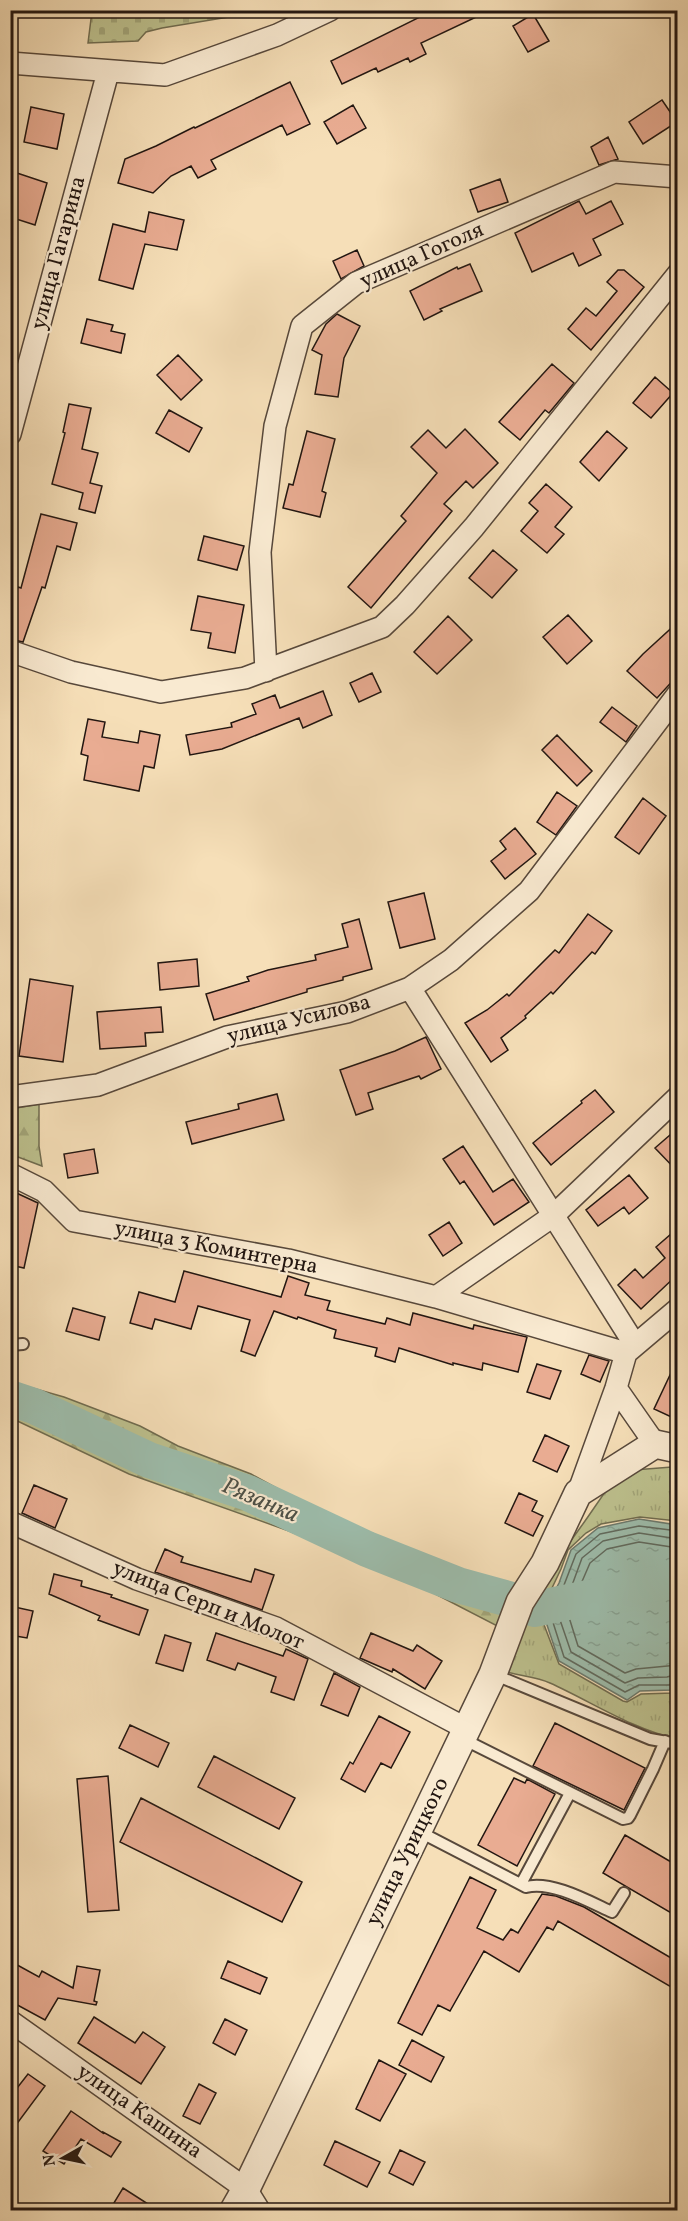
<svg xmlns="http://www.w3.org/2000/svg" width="688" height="2221" viewBox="0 0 688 2221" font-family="Vollkorn,serif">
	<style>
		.grass { fill: url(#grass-tufts); stroke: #706c50; stroke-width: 1.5 }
		.forest { fill: url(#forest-firs); stroke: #706c50; stroke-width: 1.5 }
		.cemetery { fill: url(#cemetery-stones); stroke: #706c50; stroke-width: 1.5 }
		.water { fill: url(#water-ripples); stroke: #6c7a6e; stroke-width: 1.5 }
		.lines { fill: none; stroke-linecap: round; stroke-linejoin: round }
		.shore { stroke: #606a5e; stroke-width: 1.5 }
		.river { stroke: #9dbdac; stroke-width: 36 }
		.building { fill: #e9ac92; stroke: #221611; stroke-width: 1.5 }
		.service-casing { stroke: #57483b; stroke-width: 14 }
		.minor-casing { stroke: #57483b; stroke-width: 24 }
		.tertiary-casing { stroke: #57483b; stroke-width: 30 }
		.service { stroke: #f9ead1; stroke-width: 10 }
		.minor { stroke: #f9ead1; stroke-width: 21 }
		.tertiary { stroke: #f9ead1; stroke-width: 27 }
		.labels { text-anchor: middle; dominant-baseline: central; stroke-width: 4.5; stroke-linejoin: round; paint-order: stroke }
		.street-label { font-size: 22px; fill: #221611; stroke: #f9ead1 }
		.water-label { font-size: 24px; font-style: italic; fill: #4d5047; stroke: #f9ead1 }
	</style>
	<defs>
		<pattern id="grass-tufts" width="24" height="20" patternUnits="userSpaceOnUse" patternTransform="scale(1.5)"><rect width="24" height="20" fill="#bdc18e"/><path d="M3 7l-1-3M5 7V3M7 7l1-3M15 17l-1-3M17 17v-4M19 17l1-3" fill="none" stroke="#a2a579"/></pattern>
		<pattern id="forest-firs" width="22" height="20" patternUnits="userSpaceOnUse" patternTransform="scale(1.5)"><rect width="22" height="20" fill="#bdc18e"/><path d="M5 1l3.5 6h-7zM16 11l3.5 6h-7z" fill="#a2a579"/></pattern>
		<pattern id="cemetery-stones" width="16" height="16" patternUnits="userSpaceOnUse" patternTransform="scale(1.5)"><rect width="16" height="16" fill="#bdc18e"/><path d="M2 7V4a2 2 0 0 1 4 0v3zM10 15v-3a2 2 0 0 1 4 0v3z" fill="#a2a579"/></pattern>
		<pattern id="water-ripples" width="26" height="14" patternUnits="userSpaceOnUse" patternTransform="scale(1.5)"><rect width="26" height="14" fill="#9dbdac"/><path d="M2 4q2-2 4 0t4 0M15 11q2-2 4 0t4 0" fill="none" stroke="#87a293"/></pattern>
	</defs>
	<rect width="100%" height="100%" fill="#f6dfb8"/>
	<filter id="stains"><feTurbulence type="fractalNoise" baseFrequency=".00333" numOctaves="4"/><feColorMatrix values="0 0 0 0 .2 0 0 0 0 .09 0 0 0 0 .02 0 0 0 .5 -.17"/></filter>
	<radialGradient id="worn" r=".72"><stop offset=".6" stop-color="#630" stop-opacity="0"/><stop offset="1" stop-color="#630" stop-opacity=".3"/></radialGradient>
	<path class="grass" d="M672 1467 677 1468V1521L640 1517 601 1524 586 1533 568 1550 561 1569 541 1611 535 1609C541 1582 564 1550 580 1528 594 1509 606 1489 621 1471Z
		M529 1615 541 1617 559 1664 623 1701 627 1702 641 1694 673 1693 677 1690V1739C632 1729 592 1702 550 1683 535 1676 517 1676 501 1670Z"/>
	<path class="forest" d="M39 1104V1146L42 1166 10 1154 11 1109Z
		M11 1382 64 1397 140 1426 178 1446 251 1474 364 1536 404 1554 516 1586 503 1629 416 1584 289 1531 129 1474 11 1418Z"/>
	<path class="cemetery" d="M92 11V10L265 11 162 28 146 32 138 41 88 43Z"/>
	<path class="water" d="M639 1519 677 1525V1686L672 1690 640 1691 627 1700 559 1661 543 1613 559 1583 571 1550 598 1528Z"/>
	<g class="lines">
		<path class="shore" d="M678 1531 639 1526 600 1534 576 1554 564 1585 550 1613 564 1657 625 1692 639 1685H669L678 1682
			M678 1539 639 1533 603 1541 582 1558 571 1588 558 1614 571 1652 625 1683 638 1678 667 1677 678 1674
			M678 1548 639 1542 607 1549 590 1563 568 1614 578 1646 625 1673 636 1669 678 1665"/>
		<path class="river" d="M10 1398 34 1406 149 1460 248 1493 367 1549 458 1585 512 1600
			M535 1609 678 1579"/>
	</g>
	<path class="building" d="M428 10H491L421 43 426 54 410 62 408 58 378 72 376 68 342 84 331 61 420 17 419 15Z
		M533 14 549 41 528 52 513 26Z
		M290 82 310 124 287 135 282 125 211 160 216 169 198 178 191 166 171 176 153 193 118 183 125 159 156 146 194 127 195 128Z
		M662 100 677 122 643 144 629 122Z
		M353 105 366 128 337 144 324 122Z
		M31 107 64 114 57 149 24 142Z
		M608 137 618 159 599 165 591 147Z
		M14 172 47 183 35 225 10 217V182Z
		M500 179 508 202 478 212 470 190Z
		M579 201 586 214 611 201 623 224 593 239 601 255 579 266 573 253 532 272 515 233Z
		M149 212 184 220 177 250 145 244 133 289 99 280 113 224 145 232Z
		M357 250 364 266 341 279 333 261Z
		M470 264 482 291 440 309 442 311 424 320 410 291 457 267 458 269Z
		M618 270H624L644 287 591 350 568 329 586 308 596 316 617 291 607 282Z
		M337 314 360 326 344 358 338 397 315 394 322 355 312 350 326 324Z
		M87 319 113 325 111 331 125 334 121 353 81 343Z
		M178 355 202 380 181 400 157 375Z
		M552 364 574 383 549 413 545 410 520 440 499 422Z
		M655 377 673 393 651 418 633 403Z
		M69 404 91 408 82 449 98 453 90 483 102 486 95 513 79 509 83 493 52 484 65 433 63 432Z
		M169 410 202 428 189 452 156 433Z
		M465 429 498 463 473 488 466 481 444 504 452 511 371 608 348 587 406 521 401 516 437 473 411 447 428 430 446 448Z
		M307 431 335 439 322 491 326 493 320 517 283 508 289 484 293 485Z
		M607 431 627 448 599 481 580 462Z
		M546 484 572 507 555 527 564 534 547 553 521 531 538 511 529 503Z
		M41 514 77 523 70 550 57 546 45 588 42 587 23 642 10 639V611L18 587 21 588Z
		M204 536 244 546 237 570 198 560Z
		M493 550 517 570 492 598 469 578Z
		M198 596 244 605 235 653 208 648 211 633 191 630Z
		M568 615 592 641 567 664 543 637Z
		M448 616 472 640 437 674 414 652Z
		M678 622V675L657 698 627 671 643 654Z
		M372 673 381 692 359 702 350 683Z
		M323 691 332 715 303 728 299 718 222 749 190 755 186 735 232 727 231 723 256 714 252 704 275 695 280 708Z
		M612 707 637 726 626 742 600 722Z
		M88 719 105 722 102 737 138 743 140 731 160 735 154 768 144 766 139 791 84 780 88 756 81 754Z
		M557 735 592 771 577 786 542 750Z
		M557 792 577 806 556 835 537 822Z
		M643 798 666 816 639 854 615 837Z
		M515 828 536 854 505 879 491 861 506 849 500 841Z
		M424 893 435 939 400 948 388 902Z
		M588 914 612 931 595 954 592 952 553 994 551 992 525 1016 526 1018 501 1038 508 1050 491 1062 465 1023 487 1010 507 994 509 996 555 950 559 953Z
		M359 919 372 969 343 977V980L307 989V992L214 1020 206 994 249 981 247 977 268 970 316 960 315 955 348 947 342 924Z
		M197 959 199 986 160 990 158 963Z
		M30 979 73 986 63 1062 19 1056Z
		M161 1007 163 1032 145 1033 146 1046 100 1049 97 1012Z
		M426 1037 441 1069 421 1079 419 1076 368 1093 373 1109 356 1115 340 1070 395 1051Z
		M595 1090 614 1112 551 1165 533 1143 582 1103 581 1101Z
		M277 1094 284 1120 192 1144 186 1122 239 1109 238 1104Z
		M670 1135 678 1143V1172L655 1148Z
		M463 1146 493 1192 513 1179 529 1202 494 1225 464 1181 460 1184 443 1159Z
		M94 1149 98 1173 68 1178 64 1154Z
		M629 1175 648 1198 629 1214 624 1207 598 1226 586 1210Z
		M10 1190 38 1203 24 1268 10 1265Z
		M449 1222 462 1243 443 1256 429 1235Z
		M678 1228V1274L641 1309 618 1285 635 1269 643 1278 665 1258 656 1247Z
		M184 1271 281 1297 288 1276 309 1283 305 1295 330 1301 327 1310 385 1324 387 1318 410 1325 413 1313 473 1329 474 1325 527 1337 518 1372 483 1363 482 1370 453 1363V1365L399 1348 395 1362 375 1356 377 1348 334 1338 336 1330 298 1317 297 1319 274 1311 255 1356 241 1351 250 1320 198 1306 191 1329 155 1319 152 1329 130 1323 139 1292 175 1302Z
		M73 1308 105 1317 99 1340 66 1331Z
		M589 1355 609 1361 600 1382 581 1374Z
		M678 1358V1420L654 1409Z
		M537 1364 561 1371 550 1399 527 1392Z
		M545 1435 569 1446 557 1472 533 1461Z
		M34 1485 67 1499 55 1528 22 1513Z
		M519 1493 537 1501 532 1511 543 1516 533 1536 505 1523Z
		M165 1549 183 1557 181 1562 251 1582 255 1569 274 1575 262 1610 155 1572Z
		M54 1574 82 1581 81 1586 112 1595 111 1597 148 1610 139 1635 98 1620 100 1616 49 1594Z
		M10 1606 33 1611 27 1638 10 1635Z
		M216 1633 283 1656 286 1649 308 1659 294 1700 271 1692 276 1677 238 1663 235 1670 207 1660Z
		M371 1633 413 1651 417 1645 442 1661 425 1689 393 1669 392 1672 360 1658Z
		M165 1635 191 1643 183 1671 156 1663Z
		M334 1673 360 1687 348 1716 321 1705Z
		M379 1716 410 1732 391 1768 381 1763 365 1792 341 1779 350 1762 353 1764Z
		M555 1723 645 1768 624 1810 533 1766Z
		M130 1725 169 1743 158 1767 119 1748Z
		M214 1756 295 1798 279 1829 198 1787Z
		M108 1776 119 1910 88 1912 77 1779Z
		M514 1778 525 1783 527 1779 555 1794 517 1866 478 1845Z
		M141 1798 302 1882 282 1922 120 1842Z
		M625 1835 678 1866V1917L603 1873Z
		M470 1877 496 1890 477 1928 503 1940 511 1929 518 1933 542 1894 556 1896 584 1907 678 1962V1991L558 1921 553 1930 547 1927 519 1972 484 1951 450 2011 438 2005 422 2035 398 2023Z
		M10 1961 39 1977 42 1971 73 1988 77 1966 100 1970 94 2001 97 2002 96 2005 58 1998 45 2020 10 2001Z
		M228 1961 267 1978 260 1994 221 1978Z
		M94 2017 135 2043 143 2032 165 2047 141 2084 78 2043Z
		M225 2019 247 2030 235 2055 213 2043Z
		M412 2040 444 2057 431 2082 399 2065Z
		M379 2060 406 2074 380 2121 356 2109Z
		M28 2074 45 2086 10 2133V2097Z
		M199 2084 216 2093 200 2124 183 2116Z
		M71 2111 103 2133V2132L121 2142 111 2157 81 2139 64 2164 43 2151Z
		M335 2141 380 2162 367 2187 324 2165Z
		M400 2150 425 2162 413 2185 389 2173Z
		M123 2188 159 2211H109Z"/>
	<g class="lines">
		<defs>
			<path id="service" d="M10 1345 23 1344
				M493 1674 650 1739 678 1744
				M463 1739 623 1819 628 1818 630 1815 653 1769 665 1741
				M418 1831 526 1887C551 1880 590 1902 612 1912L624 1893
				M521 1884 570 1793"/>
			<path id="minor" d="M10 63 165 75 277 35 330 10
				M10 434 108 72
				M10 651 71 672 161 692 245 678 382 627 405 605 474 527 678 274
				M266 671 260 552 275 426 302 326 356 283 614 172 678 177
				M410 988 635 1345
				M10 1097 98 1085 227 1037 347 1012 410 988 451 960 529 891 678 694
				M10 1174 44 1191 74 1221 288 1260 436 1297 626 1353
				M436 1297 553 1216 678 1097
				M616 1388 655 1444
				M578 1493 616 1388 626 1353 678 1309
				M10 1522 137 1579 276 1628 467 1729
				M10 2021 246 2189 259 2210"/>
			<path id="tertiary" d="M234 2210 246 2189 493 1674 520 1602 545 1563 578 1493 655 1444 678 1449"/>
		</defs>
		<use href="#service" class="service-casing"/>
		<use href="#minor" class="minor-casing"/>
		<use href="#tertiary" class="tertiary-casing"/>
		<use href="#service" class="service"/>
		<use href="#minor" class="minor"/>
		<use href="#tertiary" class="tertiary"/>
	</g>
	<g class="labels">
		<g class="street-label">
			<text transform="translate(59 253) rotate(-75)">улица Гагарина</text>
			<text transform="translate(422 256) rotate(-24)">улица Гоголя</text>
			<text transform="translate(299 1020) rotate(-14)">улица Усилова</text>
			<text transform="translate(216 1248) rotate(11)">улица 3 Коминтерна</text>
			<text transform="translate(208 1606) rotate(22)">улица Серп и Молот</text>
			<text transform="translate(408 1852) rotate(-64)">улица Урицкого</text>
			<text transform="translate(139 2112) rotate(35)">улица Кашина</text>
		</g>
		<g class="water-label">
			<text transform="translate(260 1501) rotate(23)">Рязанка</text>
		</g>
	</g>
	<rect width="688" height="2221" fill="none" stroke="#f6dfb8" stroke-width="36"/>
	<rect x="12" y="12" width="664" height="2197" fill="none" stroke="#221611" stroke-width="3"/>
	<rect x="18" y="18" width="652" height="2185" fill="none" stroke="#221611" stroke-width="1.5"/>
	<g transform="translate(63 2158) rotate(261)" stroke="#f9ead1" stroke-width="4.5" paint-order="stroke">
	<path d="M0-4.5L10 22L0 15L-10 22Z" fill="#221611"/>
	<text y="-9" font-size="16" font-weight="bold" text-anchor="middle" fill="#221611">N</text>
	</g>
	<rect width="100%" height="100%" filter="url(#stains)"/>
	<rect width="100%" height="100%" fill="url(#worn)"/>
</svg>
